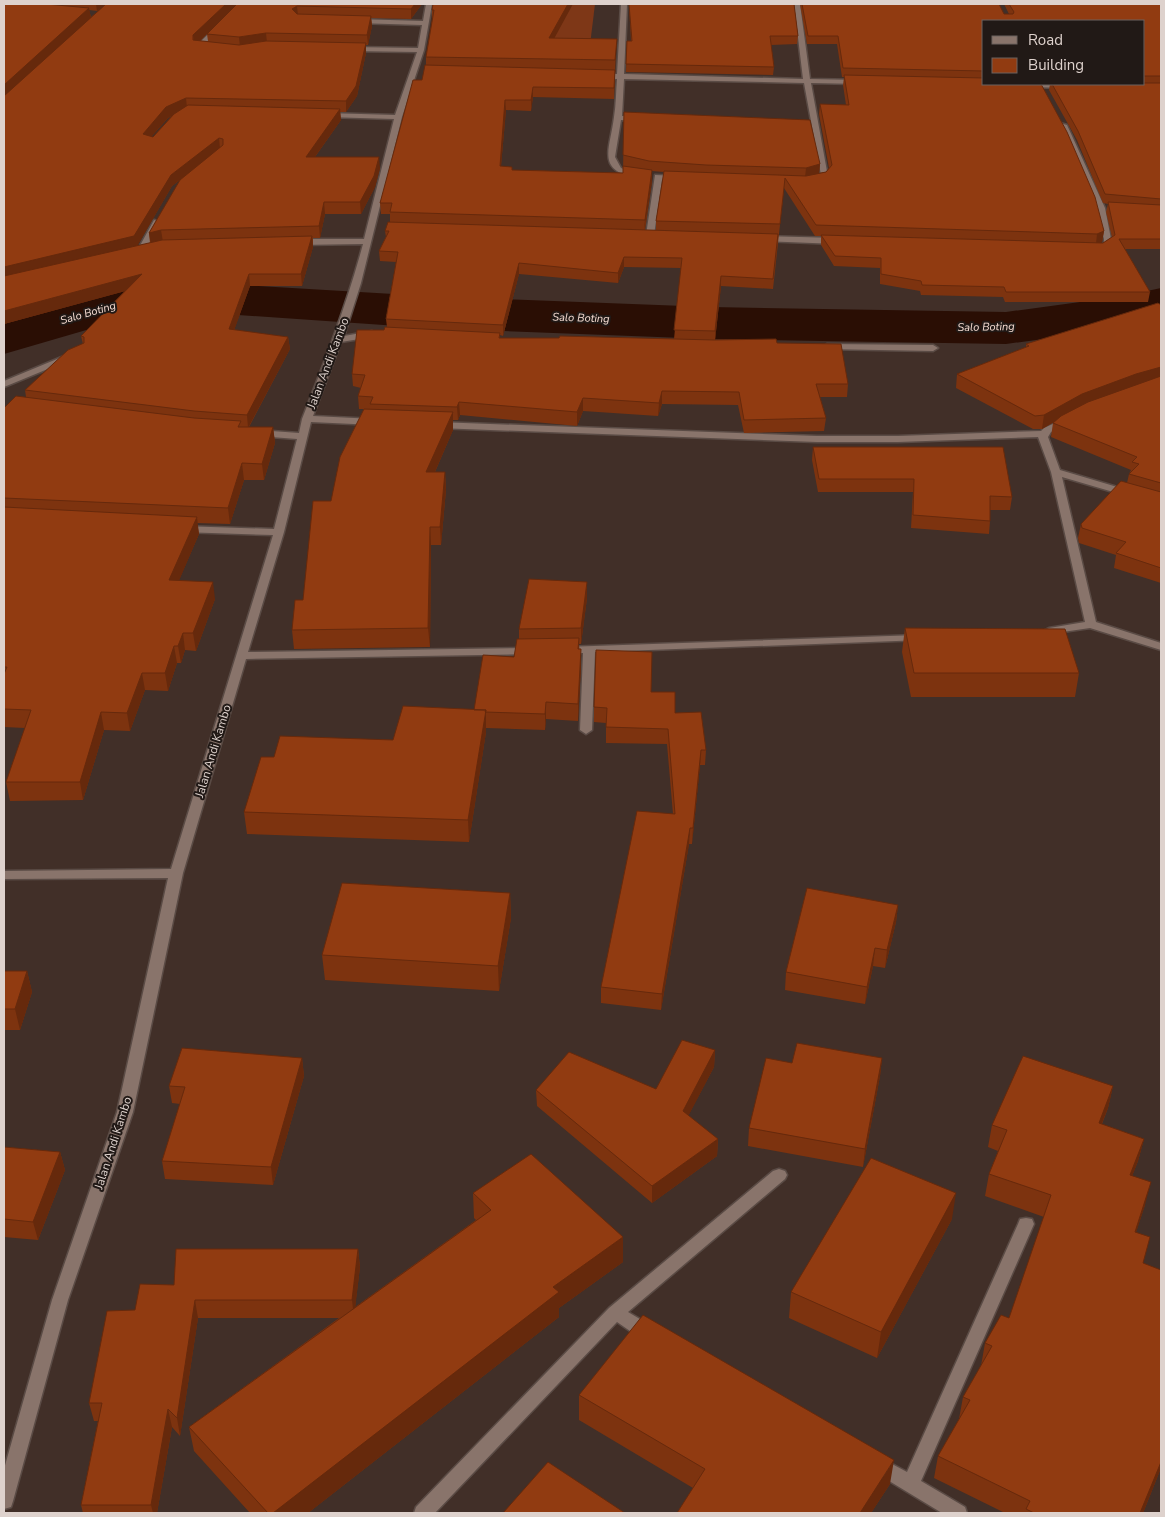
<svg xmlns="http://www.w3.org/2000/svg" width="1165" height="1517" viewBox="0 0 1165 1517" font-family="'Nunito Sans',sans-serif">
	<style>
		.green { fill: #7e3717 }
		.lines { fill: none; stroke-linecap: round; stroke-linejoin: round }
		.river { fill: #2a0e04; fill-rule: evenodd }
		.minor-casing { stroke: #5a4b45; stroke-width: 3 }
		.minor { fill: #89746b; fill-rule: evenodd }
		.wall { fill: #7d330f; fill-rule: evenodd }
		.shaded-wall { fill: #66290c }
		.building { fill: #913b11; stroke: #66290c }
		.labels { text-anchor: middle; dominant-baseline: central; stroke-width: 4; stroke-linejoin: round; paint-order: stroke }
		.far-water-label { font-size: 11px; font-style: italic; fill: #f7ddd3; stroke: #211916 }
		.street-label { font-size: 12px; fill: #ded2cd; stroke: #211916 }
	</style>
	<rect width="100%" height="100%" fill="#412f28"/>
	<path class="green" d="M532 4H595L590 45 523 44Z"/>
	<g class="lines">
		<path class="river" d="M209 283 427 296 710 307 1006 312 1124 296 1161 288V318L1124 328 1006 344 710 339 427 328 209 313 124 319 4 354V321L120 289Z"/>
		<defs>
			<path id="minor" d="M239 4H245L203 46 206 48V50L196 48V46Z
				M426 4H432L424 50 402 117 361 283 344 336 372 331 377 334 372 337 341 342 313 416 375 419 380 422 375 425 311 422 284 532 248 652 532 648 538 651 532 654 246 659 183 873 133 1112 68 1300 13 1501 11 1507 4 1509V1469L52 1300 117 1112 168 878 4 879V871L171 869 273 535 181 532 176 529 181 526 274 529 297 439 258 436 253 433 258 430 299 433 302 419C325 361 347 304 363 244L298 245 294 242 298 239H364L394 119 326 117 322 115 326 113 395 115 417 52 351 51 348 49 351 47 418 48 422 25 356 23 353 21 356 19 423 21Z
				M621 4H627L624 74 803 79 794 4H800L810 79 859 80 863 82 859 84 811 83 828 177 824 181 814 183 810 181 821 175 804 83 624 79 622 116 641 117 645 119 641 121 621 120 615 157 621 168 643 176 639 178C595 171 610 150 614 117 616 105 616 91 617 79L599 78 595 76 599 74H617Z
				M1024 84H1067L1071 86 1067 88 1027 87H1024Z
				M1060 123 1067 125 1105 208 1112 244 1102 251 1095 249 1104 243V239L1095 207 1059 125Z
				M655 175 679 176 683 178 679 180H662L654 235 650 238 646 235Z
				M154 220 161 222 144 253H138L137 251Z
				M762 236 837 238 841 241 837 244 759 241 758 239Z
				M827 344 933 345 938 348 933 351 824 349 822 347Z
				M69 354 72 355V359L4 387V381Z
				M1068 417 1071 418V422L1051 432 1048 437 1060 470 1161 500V506L1062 477 1096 622 1161 643V650L1090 628 1049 634 1043 631 1049 628 1085 622 1051 472 1038 437 898 442H817L437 428 432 425 437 422 817 436H898L1041 431 1044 428Z
				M919 635 923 636 925 638 923 640 595 652 592 730 586 734 580 730 583 653H564L558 650 564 647Z
				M779 1169 785 1171 787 1175 785 1179 628 1312 655 1328 658 1333 655 1338C642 1342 628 1329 617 1322L435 1513H414L416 1507 609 1308 773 1171Z
				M1026 1218 1032 1219 1034 1224 921 1481 965 1507 967 1513H942L871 1470 868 1464 871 1458 877 1456 907 1472 1018 1224 1020 1219Z"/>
		</defs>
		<use href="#minor" class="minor-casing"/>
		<use href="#minor" class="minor"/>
	</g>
	<path class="wall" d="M4 4H105L97 11 89 10 91 17 106 4H422L411 19 371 18 372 26 368 45H366V53L357 96 346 112H340L341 120 315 157 380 168 375 187 361 214H325L320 238H313V247L302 286H250L234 330 288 337 290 349 249 427H273L275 443 264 480H244L230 524 197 523 199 534 179 580 215 599 196 651 185 650 181 663H177L168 691 145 690 130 731 104 730 83 800 10 801 6 782 25 728 4 727V408L26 397 25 390 83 344 81 336 125 291 4 324ZM235 5 207 34 208 41H200ZM172 116 153 137H151L168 118ZM180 180 149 233 150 243 137 246 172 186Z
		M433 4 554 38 616 49 614 99 533 97 531 111 506 110 501 166 512 170 623 173 624 112 820 164 819 173 826 172 829 168 819 114 820 104 846 105 843 85 844 77H842L837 44H807L800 4H999L1004 14H1009L1004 4H1161V249H1125L1150 292 1148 302H1005L1003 297 921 295 920 291 880 284V268L834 266 821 245V236H815L784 188 773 289 721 286 715 340 777 343 848 384 847 397H820L826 418 824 431 744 433 738 405 662 404 658 416 583 411 577 426 460 415 458 420H453V430L435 472H445L446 490 441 545H431L430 647 294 649 292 630 303 600 331 501 364 409H359L358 396 361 388 353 386 352 374 387 327 386 319 396 262 380 261 379 251 386 237 385 231 390 222V214H381L380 203 422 80 426 65V57L432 20V10ZM984 21H1144V84H1050L1049 90 1077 140 1103 203 1108 204 1106 212 1112 237 1103 243H1099L1102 242 1104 231 984 84ZM652 171 664 172 656 221V230H645L652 181ZM624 267 681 268 674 339 500 338V335L503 336 519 274 618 283Z
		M629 4H794L798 36 797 44 771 45 774 67 773 75 626 72 627 41H631Z
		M1161 304V583L1114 568 1116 555 1079 543 1078 538 1081 524 1127 483 1129 474 1131 470 1051 437 1053 423 1054 422 1042 429H1033L956 388 957 374 1026 347V344Z
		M813 447 1012 497 1010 510H990V521L989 534 911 528 913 492H818L812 460Z
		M587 582V598L581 644H579L581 665 578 721 546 719 545 730 486 728V732L469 842 247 834 244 812 274 757 393 740 474 710 514 657 519 639V629Z
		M905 628 1079 673 1075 697H911L902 652Z
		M651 692 675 713 706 750 705 765H700L692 844H689L661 1010 601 1003V987L673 814 667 744 606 743V723L594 722V707Z
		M510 893 511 918 499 991 325 980 322 955Z
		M898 905 896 922 885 968 873 966 865 1004 785 990 786 972Z
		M4 971H27L32 992 20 1030H4Z
		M715 1050 714 1067 688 1116 718 1139 717 1156 652 1203 537 1106 536 1090 656 1089Z
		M302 1058 304 1076 273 1185 165 1179 162 1161 180 1104 172 1103 169 1086Z
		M882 1058 880 1076 863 1167 748 1146 749 1128 792 1063Z
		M1113 1086 1108 1108 1102 1124 1144 1139 1138 1161 1132 1176 1145 1205 1136 1232 1143 1263 1161 1270V1468L1143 1513H1005L934 1478 938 1456 959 1419 963 1397 981 1366 985 1343 1009 1318 1044 1217 985 1196 989 1174 998 1151 988 1147 992 1125Z
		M4 1147 60 1152 65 1170 38 1240 4 1237Z
		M473 1193 623 1237V1262L559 1308V1317L308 1513H250L194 1451 189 1427 339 1318H198L180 1436 172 1427 157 1513H83L81 1505 98 1421H94L89 1403 135 1310 174 1285 358 1249 360 1267 355 1307 476 1220 474 1218Z
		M952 1219 877 1358 789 1318 791 1292Z
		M579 1395 890 1484 871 1513H677L693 1488 579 1420Z"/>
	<path class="shaded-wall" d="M96 4H105L97 11Z
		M226 4H237L195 46 193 35Z
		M415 4H422L411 19V9Z
		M568 4H573L549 48V38Z
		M297 6 298 16 292 9Z
		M89 8 91 18 4 98V85Z
		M371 16 372 26 368 45 367 35Z
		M266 33 267 43 240 47 239 37Z
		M366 43V53L357 96 346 112V101Z
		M533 87V97L531 111V100Z
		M186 98 187 108 168 118 144 145 143 134 166 107Z
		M505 100 506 110 500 177V166Z
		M340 109 341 120 307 168 306 157Z
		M219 138 220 149 172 186 136 248 4 280V267L171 175Z
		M379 157 380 168 375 187 361 214 360 202Z
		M820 164 819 174 805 178 806 168Z
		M652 170V181L644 231 645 220Z
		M324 202 325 214 320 238 319 226Z
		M161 230 163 242 151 245 149 233Z
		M1104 231 1102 242 1096 244 1097 234Z
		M312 236 313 247 302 286 301 274Z
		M624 257V267L618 283V273Z
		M519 263V274L503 336V325Z
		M142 274 144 286 4 324V311Z
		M249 274 250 286 230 342 229 329Z
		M721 276V286L715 341V331Z
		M288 337 290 349 248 428 247 415Z
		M1161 367V380L1080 407 1042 429 1044 415 1082 394 1136 374Z
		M662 391V404L658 416 659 403Z
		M583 398V411L577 426V412Z
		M459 402 460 415 458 420 457 407Z
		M453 412V430L427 490 426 472Z
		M273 427 275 443 264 480 262 464Z
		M242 463 244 480 230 524 228 508Z
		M445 472 446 490 441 545 440 527Z
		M197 517 199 534 172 597 169 580Z
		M430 527 431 545 430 647 428 628Z
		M213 582 215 599 196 651 193 633Z
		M587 582V598L581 644V628Z
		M183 633 185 650 181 663 178 646Z
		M174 646 177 663 168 691 165 673Z
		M581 649V665L578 721V704Z
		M142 673 145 690 130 731 127 713Z
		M546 702V719L545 730V714Z
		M486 710V732L469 842 468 820Z
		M101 712 104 730 83 800 80 782Z
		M701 750 700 765 692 844 693 828Z
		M690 828 689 844 661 1010 662 994Z
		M510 893 511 918 499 991 498 966Z
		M898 905 896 922 885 968 887 950Z
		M875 948 873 966 865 1004 867 987Z
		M27 971 32 992 20 1030 15 1009Z
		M715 1050 714 1067 682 1128 683 1111Z
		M302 1058 304 1076 273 1185 271 1167Z
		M882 1058 880 1076 863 1167 865 1149Z
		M1113 1086 1108 1108 1093 1145 1099 1123Z
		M718 1139 717 1156 652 1203V1186Z
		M1144 1139 1138 1161 1124 1197 1130 1175Z
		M60 1152 65 1170 38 1240 33 1222Z
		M1151 1182 1145 1205 1129 1254 1135 1232Z
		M956 1193 952 1219 877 1358 881 1332Z
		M623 1237V1262L559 1308V1317L308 1513H273L553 1287Z
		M358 1249 360 1267 354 1318 352 1300Z
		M195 1300 198 1318 180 1436 177 1418Z
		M168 1409 172 1427 157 1513H153L151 1505Z
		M894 1460 890 1484 871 1513H860Z
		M1161 1462V1468L1143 1513H1140Z"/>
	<path class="building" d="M4 4H46L89 8 4 85Z
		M106 4H226L193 35V40L239 45 266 41 366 43 356 86 346 101 186 98 166 107 143 134 153 137 174 114 188 105 340 109 306 157H379L374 176 360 202H324L319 226 161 230 149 233 180 180 223 145V139L219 138 171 175 134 236 4 267V96Z
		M237 4H415L411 9 297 6 292 9 297 14 371 16 367 35 266 33 239 37 207 34Z
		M433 4H568L549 38 617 39 615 60 426 57 434 10H432Z
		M629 4H794L798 36H770L774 67 626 64 627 41H632Z
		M802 4H999L1004 14H1013L1014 12 1009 4H1161V76H1144V21H984V71L843 68 838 36H808Z
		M425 65 615 70 614 88 533 87 531 100H505L500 166 512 167V170L623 173V166L652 170 645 220 390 212 392 203H380L413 80H422Z
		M844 75 984 78V84H1041L1067 132 1095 197 1104 231 1097 234 816 225 785 178 780 224 656 221 664 171 806 176 826 172 832 165 820 104 849 105Z
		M1144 83H1161V199L1105 194 1078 131 1052 84H1144Z
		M624 112 810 120 820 164 806 168 706 165 649 161 623 155Z
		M1108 202 1161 205V239H1119L1150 292H1006L1004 287 922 285 921 281 881 274V258L835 256 821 235 1103 243 1115 235Z
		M388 222 778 234 773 279 721 276 715 331 674 330 682 258 624 257 618 273 519 263 503 325 386 319 398 252 379 251 389 231H385Z
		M312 236 301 274H249L229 329 288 337 247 415 194 411 25 390 68 350 84 343V337L81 336 142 274 4 311V276L162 240Z
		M1158 303 1159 304H1161V367L1136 374 1082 394 1044 415 1035 416 957 374 1029 346 1026 344Z
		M385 327 500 333 499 338H559L560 336 714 340 776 339 777 343 841 344 848 384H816L826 418 744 420 739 392 662 391 659 403 583 398 577 412 459 402 457 407 370 404 373 397 358 396 365 375 352 374 357 330H384Z
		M1161 376V483L1129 474 1139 464 1132 462 1137 457 1053 423 1061 416 1088 402Z
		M16 396 194 418 241 421 238 427H273L262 464 242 463 228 508 4 498V408Z
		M364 409 453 412 426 472H445L440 527H430L428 628 292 630 295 600H303L313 501H331L340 457Z
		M813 447H1003L1012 497 990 496V521L913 515 914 479H819Z
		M1121 481 1161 492V568L1116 553 1126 542 1082 528 1081 524Z
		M4 507 197 517 169 580 213 582 193 633H183L178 646H174L165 673H142L127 713 101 712 80 782H6L31 710 4 709V674L7 667H4Z
		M529 579 587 582 581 628 519 629Z
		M905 628 1065 629 1079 673H914Z
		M579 638 578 649H581L578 704 546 702 545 714 485 712 486 710H474L483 655 514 657 517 639Z
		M596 650 652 652 651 692H675V713L701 712 706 750H701L693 828H690L662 994 601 987 637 811 675 814 668 729 606 727 607 708 594 707Z
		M403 706 486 710 468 820 244 812 261 757H274L280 736 393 740Z
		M342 883 510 893 498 966 322 955Z
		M807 888 898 905 887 950 875 948 867 987 786 972Z
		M4 971H27L15 1009H4Z
		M682 1040 715 1050 683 1111 718 1139 652 1186 536 1090 569 1052 656 1089Z
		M797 1043 882 1058 865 1149 749 1128 766 1058 792 1063Z
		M182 1048 302 1058 271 1167 162 1161 185 1087 169 1086Z
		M1023 1056 1113 1086 1099 1123 1144 1139 1130 1175 1151 1182 1135 1232 1150 1237 1143 1263 1161 1270V1462L1140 1513H1034L1026 1509 1030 1501 938 1456 970 1400 963 1397 992 1346 985 1343 1001 1315 1009 1318 1051 1195 989 1174 1007 1130 992 1125Z
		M4 1147 60 1152 33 1222 4 1219Z
		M531 1154 623 1237 553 1287 559 1292 273 1513H268L189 1427 491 1210 473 1193Z
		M871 1158 956 1193 881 1332 791 1292Z
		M176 1249H358L352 1300H195L177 1418 168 1409 151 1505H81L102 1403H89L107 1311 135 1310 140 1284 174 1285Z
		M643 1315 894 1460 860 1513H677L705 1469 579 1395Z
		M548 1462 625 1513H503Z"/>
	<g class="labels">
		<g class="far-water-label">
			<text transform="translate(88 313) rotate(-16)">Salo Boting</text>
			<text transform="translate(581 318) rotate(2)">Salo Boting</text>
			<text transform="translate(986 327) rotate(-1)">Salo Boting</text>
		</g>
		<g class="street-label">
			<text transform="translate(328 363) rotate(-69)">Jalan Andi Kambo</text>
			<text transform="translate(213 751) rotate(-73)">Jalan Andi Kambo</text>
			<text transform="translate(113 1143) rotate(-72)">Jalan Andi Kambo</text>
		</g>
	</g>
	<rect width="1165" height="1517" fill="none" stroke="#ded2cd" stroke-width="10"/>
	<rect x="982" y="20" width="162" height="65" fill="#211916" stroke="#6d635f"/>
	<rect x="992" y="36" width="25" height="8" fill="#89746b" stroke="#6d635f"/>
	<text x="1028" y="45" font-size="15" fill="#ded2cd">Road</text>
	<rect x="992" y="58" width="25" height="15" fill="#913b11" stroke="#6d635f"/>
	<text x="1028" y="70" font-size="15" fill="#ded2cd">Building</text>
</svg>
